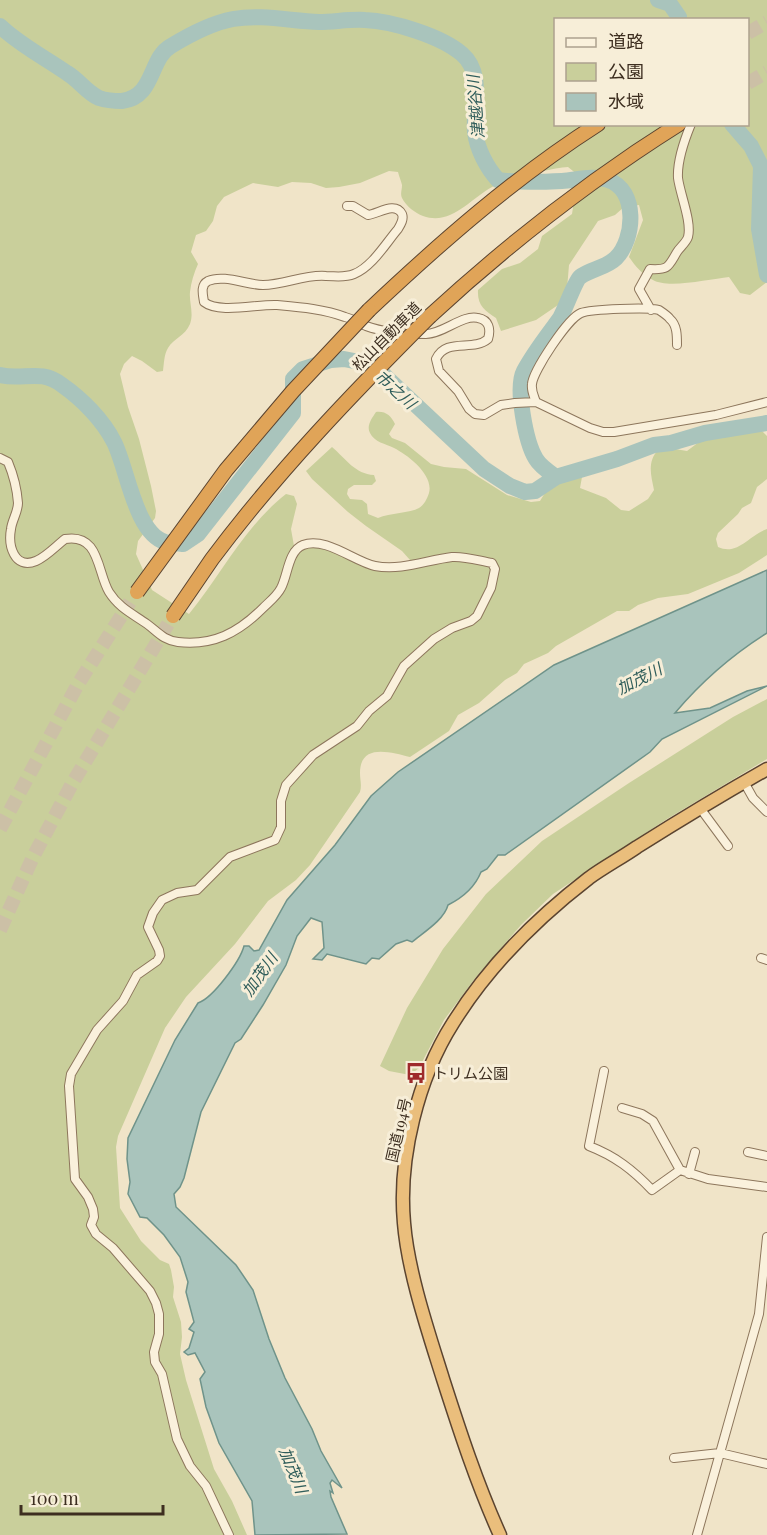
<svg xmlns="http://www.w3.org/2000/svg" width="767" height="1535" viewBox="0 0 767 1535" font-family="'Playfair Display','Noto Sans JP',serif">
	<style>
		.green { fill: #c9cf9b; fill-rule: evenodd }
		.water { fill: #a9c4bc; stroke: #6f938a; stroke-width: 1.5 }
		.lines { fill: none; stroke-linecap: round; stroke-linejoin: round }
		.river { stroke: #a9c4bc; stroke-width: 16 }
		.motorway-tunnel { stroke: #ccc0a6; stroke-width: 14; stroke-dasharray: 14 7; stroke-linecap: butt }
		.minor-casing { stroke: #8d765c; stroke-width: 10 }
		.trunk-casing { stroke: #5b4430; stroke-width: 15 }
		.motorway-casing { stroke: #5b4430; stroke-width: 16 }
		.minor { stroke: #faf1dc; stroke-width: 8 }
		.trunk { stroke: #eabe7c; stroke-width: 12 }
		.motorway { stroke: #e0a458; stroke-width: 14 }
		.motorway-bridge-casing { stroke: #5b4430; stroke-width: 16; stroke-linecap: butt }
		.motorway-bridge { stroke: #e0a458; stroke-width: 14 }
		.labels { text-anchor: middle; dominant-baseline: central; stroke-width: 6; stroke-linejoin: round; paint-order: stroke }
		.street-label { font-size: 15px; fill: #3d2e20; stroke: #f7eed8 }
		.poi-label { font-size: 15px; fill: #3d2e20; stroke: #f7eed8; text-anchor: start }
		.water-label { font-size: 16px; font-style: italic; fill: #2f5d5a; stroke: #f7eed8 }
	</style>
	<rect width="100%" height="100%" fill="#f0e4c8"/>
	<path class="green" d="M0 0H767V282L750 295 740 293 729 277C710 279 668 289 653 280 643 275 635 266 629 257L643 220 639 205 624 207 615 215 598 221 569 265 567 289 558 305 536 320 501 331 496 318C485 311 477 305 478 290L502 269 520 263 538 249 542 236 572 214 578 175 568 167C550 168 508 179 492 187 470 199 451 226 423 216 415 213 406 206 402 198 400 194 402 190 402 185 401 181 399 176 398 172L389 171 360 183 339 187 326 188 311 183 292 182 278 187 253 183 224 197 217 206 213 221 206 231 196 235 191 252 198 264C194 273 191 282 190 292 189 303 194 313 190 324 185 336 174 338 168 348 164 354 164 364 163 371L157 372 142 361 132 356 124 364 120 374 128 407 139 439 151 486 156 511 155 518 138 541 136 554 152 590 189 614C221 575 245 526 286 494L294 496 297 504 291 529 294 546 298 550 315 547 343 553 361 564 409 568 410 560 402 551 366 526 348 512 312 479 306 471 332 447C346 459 355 474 374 475L376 481 372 485H354L348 489 347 494 350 499 362 500 367 504 368 514 378 518C390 513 410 513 419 508 424 505 427 499 429 493 434 475 408 455 394 448 386 444 374 442 370 433 366 426 372 418 376 412 386 411 391 416 395 424L389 434 392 438 405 443 431 464 444 467 466 469 507 495 531 502 540 501C552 481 558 479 580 472L582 477 580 488 606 498 621 510 629 511 648 499 654 490C651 475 647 462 658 450L669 448 687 451 703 439 756 430 762 431 767 436V479L757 487 751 503 742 508 738 514 718 533 716 539 718 547C738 556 749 535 767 529V555L739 573 688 594 658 598 638 605 629 611H617L556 646 548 653 524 664 517 673 505 680 479 703 458 715 449 731 410 757C390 752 360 743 360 773 360 780 362 785 360 792L310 865 296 880 268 901 235 944 186 997 165 1028 118 1136 116 1147 120 1208 141 1241 160 1260 169 1264 171 1270 174 1287 173 1297 181 1322 182 1337 180 1354 186 1380 214 1469 232 1501 247 1535H0ZM556 20H748V124H556Z
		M767 699V759L667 819 553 894 521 925 476 977 444 1020 419 1068 410 1075 389 1071 380 1066 407 1008 443 949 486 894 542 841 629 783 733 717Z"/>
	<path class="water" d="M767 570V633C732 655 702 681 675 713L710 708 747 691 767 686 662 739 650 752 505 855H498L487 869 481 872C475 887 462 898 448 905 444 920 424 932 412 942L407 940 396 944 379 959 372 958 366 964 327 954 322 960 313 959 324 948 322 922 311 918 297 936 286 965 263 1005 241 1039 235 1043 201 1112 184 1178 180 1187 174 1194 176 1207 236 1265 253 1290 269 1339 285 1378 312 1429 321 1451 342 1488 332 1480 330 1483 333 1493 330 1491 331 1497 347 1534 255 1535 252 1501 219 1443 206 1407 200 1379 205 1372 195 1353 188 1355 184 1352 189 1348 194 1332 189 1329 194 1322 186 1292 188 1282 180 1257 164 1235 147 1218 140 1217 128 1194 130 1182 127 1159 128 1138 175 1040 198 1003C213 998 240 961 244 946H249L254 951 259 950 287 900 335 845 371 796 398 772 554 665Z"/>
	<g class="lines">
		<path class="river" d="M658 0 670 4 679 17 678 20
			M0 26C20 45 44 57 67 73 79 80 86 92 99 98 105 100 115 101 122 101 155 97 149 58 171 46 189 35 212 23 233 19 261 14 291 21 319 22 334 22 349 19 365 20 392 21 441 36 462 54 484 73 473 106 475 132 477 149 487 168 498 180 519 183 542 182 562 181 577 180 593 175 608 180 638 190 635 239 616 258 606 268 590 269 580 277 575 281 565 310 560 318 548 335 534 352 524 371 515 388 526 443 536 459 540 466 549 472 556 477
			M732 124 751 146 761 166 759 229 767 275
			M0 375C23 381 40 368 62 385 82 399 103 420 114 442 127 467 135 533 165 542 170 543 177 543 183 544L198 534 293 413V379L303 369 331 360 344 359 369 364 385 376 484 469 510 486 525 492 535 491 556 477 617 459 654 445 671 443 705 433 767 423"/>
		<path class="motorway-tunnel" d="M748 33 767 22
			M748 83 767 72
			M0 829 78 684 130 602
			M0 930 33 857 73 782 168 624"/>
		<defs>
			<path id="minor" d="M347 206H353L368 215C378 214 395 201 402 214 404 219 401 224 398 229 386 243 372 267 354 274 344 278 336 276 326 276 305 274 284 285 263 285 247 285 224 274 208 281 200 285 203 295 204 302 219 314 257 304 277 305 299 307 324 309 345 317 353 319 359 323 366 326 385 333 406 334 426 334 443 334 463 314 478 318 489 320 491 329 488 339 473 352 446 337 436 359L439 371 458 391 469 409 475 414 484 415 501 405 515 403 536 402 590 428 603 432H614L716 415 767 402
				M651 310 639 289 650 269C669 270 668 267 677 252 680 247 686 243 688 237 692 222 680 194 678 178 677 161 684 141 691 124
				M536 402C534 396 531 391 532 384 533 371 568 318 581 313 591 309 650 307 659 310 662 312 668 316 670 319 677 325 677 335 677 345
				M0 458 8 462C13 474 17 489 18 503 18 512 12 520 11 529 8 545 14 570 36 561 46 557 56 546 65 539 100 533 97 572 109 592 119 608 133 614 147 624 158 632 163 640 178 642 213 646 238 633 263 608 269 602 277 596 281 588 288 575 288 551 303 545 325 536 355 562 375 566 401 571 427 560 452 557 465 556 480 561 492 563L495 569 491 588 477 616 471 621 452 628 434 639 404 666 387 696 369 711 357 726 313 755 286 785 281 801V827L275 840 230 857 197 890 177 893 162 900 153 913 148 927 159 950 160 956 157 961 137 975 123 1001 97 1030 71 1074 69 1086 75 1179 88 1197 93 1209 94 1217 91 1225 96 1234 113 1248 150 1291 156 1303 159 1314V1334L154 1352 155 1362 162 1374 177 1439 190 1466 206 1486 229 1535
				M744 782 753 798 767 812
				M700 808 728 846
				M761 958 767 960
				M604 1071 589 1146C615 1156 633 1170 652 1190L680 1170 708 1179 767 1187
				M622 1108 642 1114 653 1121 680 1170
				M748 1152 767 1156
				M689 1174 695 1152
				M674 1458 720 1453 767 1464
				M697 1535 759 1314 767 1237"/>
			<path id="trunk" d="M500 1535C477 1484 460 1432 443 1379 428 1331 408 1272 404 1223 398 1158 418 1078 453 1023 488 967 537 918 589 878 604 867 621 858 637 847 680 820 723 794 767 769"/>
			<path id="motorway" d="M369 310C440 243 515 177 598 124
				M430 316C507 245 590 180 679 124"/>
		</defs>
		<use href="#minor" class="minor-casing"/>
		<use href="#trunk" class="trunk-casing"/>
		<use href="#motorway" class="motorway-casing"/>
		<use href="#minor" class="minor"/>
		<use href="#trunk" class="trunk"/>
		<use href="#motorway" class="motorway"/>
		<defs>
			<path id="motorway-bridge" d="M137 592 226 470 293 391 369 310
				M173 616C186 597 199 578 212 559 277 472 353 393 430 316"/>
		</defs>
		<use href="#motorway-bridge" class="motorway-bridge-casing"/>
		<use href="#motorway-bridge" class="motorway-bridge"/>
	</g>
	<defs>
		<symbol id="bus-bare" viewBox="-9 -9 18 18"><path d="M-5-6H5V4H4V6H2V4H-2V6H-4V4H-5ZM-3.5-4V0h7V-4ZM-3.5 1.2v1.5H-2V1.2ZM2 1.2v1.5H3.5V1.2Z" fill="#9e2a2b" stroke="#f7eed8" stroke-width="2.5" paint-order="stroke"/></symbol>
	</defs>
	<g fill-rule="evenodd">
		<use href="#bus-bare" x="401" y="1058" width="30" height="30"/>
	</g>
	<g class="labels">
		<g class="street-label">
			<text transform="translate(386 336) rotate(-45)">松山自動車道</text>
			<text transform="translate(398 1130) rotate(-77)">国道194号</text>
		</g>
		<g class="poi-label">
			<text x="433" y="1073">トリム公園</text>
		</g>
		<g class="water-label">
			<text transform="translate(475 107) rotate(-95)">津越谷川</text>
			<text transform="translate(396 389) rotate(42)">市之川</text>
			<text transform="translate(639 678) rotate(-27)">加茂川</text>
			<text transform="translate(259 974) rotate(-55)">加茂川</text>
			<text transform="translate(294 1470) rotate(68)">加茂川</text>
		</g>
	</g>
	<rect x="554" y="18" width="195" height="108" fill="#f7eed8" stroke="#ada18e" stroke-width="1.5"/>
	<rect x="566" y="38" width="30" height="9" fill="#faf1dc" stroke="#ada18e" stroke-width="1.5"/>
	<text x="608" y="48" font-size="18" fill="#3d2e20">道路</text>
	<rect x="566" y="63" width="30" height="18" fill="#c9cf9b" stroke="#ada18e" stroke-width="1.5"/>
	<text x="608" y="78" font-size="18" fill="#3d2e20">公園</text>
	<rect x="566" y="93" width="30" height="18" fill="#a9c4bc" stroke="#ada18e" stroke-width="1.5"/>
	<text x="608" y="108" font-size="18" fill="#3d2e20">水域</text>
	<path d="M21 1505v9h142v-9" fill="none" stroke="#3d2e20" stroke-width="3"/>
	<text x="30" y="1505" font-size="18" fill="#3d2e20" stroke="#f7eed8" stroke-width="4.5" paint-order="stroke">100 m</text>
</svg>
